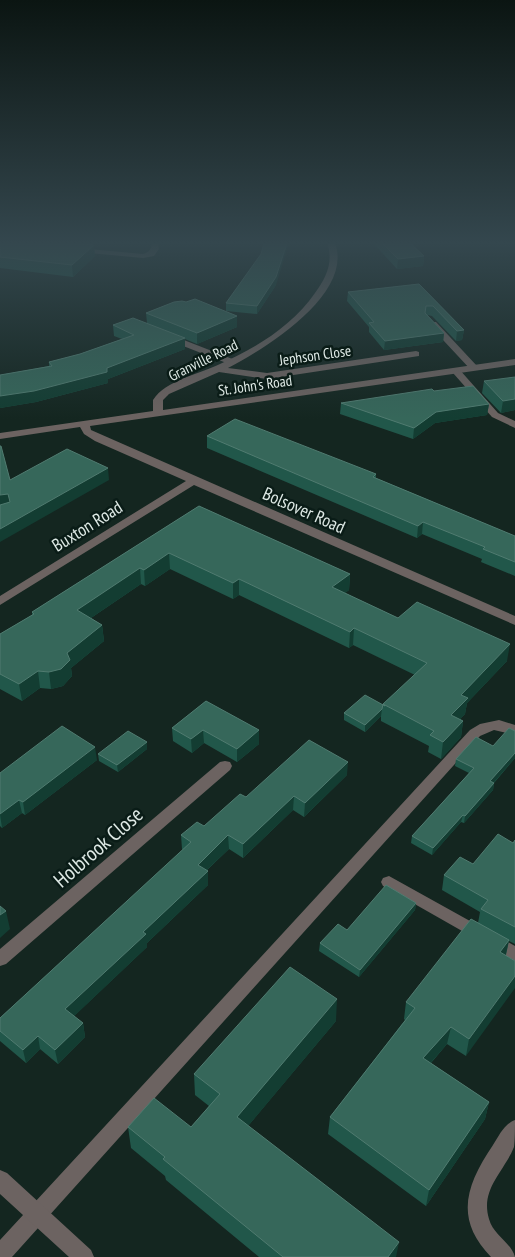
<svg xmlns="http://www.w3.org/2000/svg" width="515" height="1257" viewBox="0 0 515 1257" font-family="'PT Sans Narrow',sans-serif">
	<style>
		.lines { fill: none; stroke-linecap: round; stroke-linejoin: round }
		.service { fill: #6c6361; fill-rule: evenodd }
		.minor { fill: #6c6361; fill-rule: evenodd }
		.wall { fill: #21574a }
		.shaded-wall { fill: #133d32 }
		.building { fill: #36675a; stroke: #507b70 }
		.labels { text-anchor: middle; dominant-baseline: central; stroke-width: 5; stroke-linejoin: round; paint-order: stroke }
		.far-street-label { font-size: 15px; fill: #dee9e5; stroke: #0a1c17 }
		.street-label { font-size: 18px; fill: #dee9e5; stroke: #0a1c17 }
		.near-street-label { font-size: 21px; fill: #dee9e5; stroke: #0a1c17 }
	</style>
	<rect width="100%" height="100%" fill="#142620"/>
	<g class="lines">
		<path class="service" d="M152 243H158L159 249 154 256 143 258 79 252 75 250 79 248 143 254C150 252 151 249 152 243Z
			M430 322H436L477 366V370H471L430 326Z
			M171 335 235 360 236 362 235 364H229L168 340V336Z
			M456 368 459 369 498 413 515 421V428L492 417 453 373V369Z
			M499 720 515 725V735L494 730 480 736 12 1257H0V1240L470 730 480 724Z
			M389 876 515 946V961L383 886 381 882 383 878Z"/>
		<path class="minor" d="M327 243H335C354 294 265 349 228 368L267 373 416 351 419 352V356L267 379 219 372 169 394 163 400V410L515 359V365L90 426 91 430 515 616V625L194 485 0 605V596L186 481 95 441 84 434 80 427 0 439V433L153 411V400C166 380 200 374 220 364 256 348 292 326 315 293 326 278 334 262 327 243Z
			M225 761 230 762 232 766 230 770 6 964 0 966V949L220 762Z
			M515 1120C515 1128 515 1140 514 1147 504 1172 480 1189 489 1219 493 1235 511 1242 515 1257H491C454 1219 466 1185 493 1145 499 1136 504 1124 515 1120Z
			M0 1170 7 1173 91 1250 94 1257H69L0 1194Z"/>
	</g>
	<path class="wall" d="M0 243 95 256 73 277 0 268Z
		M373 243H413V244L412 245 424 256 423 266 397 269Z
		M419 284 464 330 462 340 456 341 432 316 427 315 444 333 443 342 384 350 369 332V327L347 301 348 292Z
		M276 285 257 314 226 311V303Z
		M146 313 237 327 197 344 185 339V349L108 379V383L36 402 0 408V375L49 366V362L80 354 122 339 114 336 113 325 147 323Z
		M515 377V410L501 413 482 393 484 381Z
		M434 391 489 404 487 415 435 423 413 439 340 414 341 403Z
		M207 436 376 474V478L515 536V576L481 562 482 559 422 534 417 538 207 448Z
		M199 506 350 574 349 590 345 593 398 618 507 661 467 703 465 714 460 719 463 721 461 737 441 759 428 752 429 746 381 721V716L365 732 344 720V713L383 704 415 675 353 645 349 648 239 595 233 599 170 569 145 586 141 584 91 618 102 625 104 641 71 668 72 676 63 686 51 689 40 688 22 701 0 689V634L32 615V612Z
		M206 701 259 744 237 762 204 743 192 753 173 741 172 728Z
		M515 731V758L494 783 493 790 464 823 461 822 432 855 411 843 412 836 469 773 455 766 456 759 493 746Z
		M147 749 118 772 99 761 98 754Z
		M97 760 25 815 22 813 2 828 0 826V773Z
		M347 775 304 817 293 810 243 858 229 849 207 870 208 871V885L147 943V947L74 1016 83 1023 85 1037 58 1064 40 1049 26 1063 0 1041V1018L183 850 182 849 181 835 204 826 246 797Z
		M515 840V944L509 941 506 955 466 1056 447 1044 431 1063 489 1102 485 1119 426 1206 328 1134 330 1117 405 1020 404 1019 406 1002 478 923 480 912 442 890 444 875 473 864 513 843Z
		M416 903 415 910 359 977 319 951 320 943Z
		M336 1021 248 1126 396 1257H259L166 1180 165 1176 131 1148 128 1127H191L209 1106 195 1095 194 1074Z"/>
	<path class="shaded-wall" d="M287 243H289L276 285 257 314V306Z
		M94 245 95 256 73 277 72 265Z
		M424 256 423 266 397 269 398 259Z
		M237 316V327L197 344V333Z
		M464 330 462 340 456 341 457 331Z
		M444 333 443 342 384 350 385 341Z
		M185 338V349L108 379V383L36 402 0 408V396L107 368Z
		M515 399V410L501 413 503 401Z
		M489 404 487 415 435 423 413 439 414 428 436 412Z
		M108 468 109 480 0 542V529Z
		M8 494 10 506 0 507V495Z
		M423 522 422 534 417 538 418 526Z
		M169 553 170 569 145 586 144 570Z
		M140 568 141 584 79 626 77 610Z
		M350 574 349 590 332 603V587Z
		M239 579V595L233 599V583Z
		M102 625 104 641 71 668 72 676 63 686 51 689 49 672 67 653Z
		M354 628 353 645 349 648 350 632Z
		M510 644 507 661 467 703 465 714 449 731 451 715 461 695Z
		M38 671 40 688 22 701 19 684Z
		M382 709 381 716 365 732V725Z
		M463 721 461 737 441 759 443 742Z
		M203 730 204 743 192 753 191 739Z
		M259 730V744L237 762V749Z
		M147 742V749L118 772 117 765Z
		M95 747 97 760 25 815 23 802Z
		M515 753V758L489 788 490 781Z
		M348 762 347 775 304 817 305 803Z
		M494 783 493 790 464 823 465 816Z
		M294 796 293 810 243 858V844Z
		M19 800 22 813 2 828 0 814Z
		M463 815 461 822 432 855 433 848Z
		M228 835 229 849 198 878V865Z
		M208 871V885L147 943V947L68 1022 65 1009 143 932Z
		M416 903 415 910 359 977 360 970Z
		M6 911 10 929 0 938V915Z
		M509 940 505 958 500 952Z
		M515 976V988L466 1056 469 1039Z
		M337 999 336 1021 238 1138 237 1117Z
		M83 1023 85 1037 58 1064 55 1050Z
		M451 1027 447 1044 420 1075 423 1058Z
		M38 1036 40 1049 26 1063 23 1050Z
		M489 1102 485 1119 426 1206 429 1190Z
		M399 1242 396 1257H388Z"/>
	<path class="building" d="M0 243H78L94 245 72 265 0 257Z
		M264 243H287L276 277 257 306 226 303 261 254Z
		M382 243H410L424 256 398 259Z
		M419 284 464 330 457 331 433 306H426L425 313 444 333 385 341 369 323 374 322 348 292Z
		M195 299 237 316 197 333 146 313 174 302 182 301 186 302Z
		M133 318 185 338 107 368V372L34 391 0 396V375L52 366 49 362 80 354 134 335 113 325Z
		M515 377V399L503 401 484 381Z
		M473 386 489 404 436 412 414 428 341 403 432 389 434 391Z
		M235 419 376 474 373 477 515 536V562L483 549 485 547 423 522 418 526 207 436Z
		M0 446H1L10 480 67 449 108 468 0 529V505L10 502 8 494 0 495Z
		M199 506 350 574 332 587 398 618 417 602 510 644 461 695 468 698 451 715 463 721 443 742 430 735 434 731 383 704 427 663 354 628 350 632 239 579 233 583 169 553 144 570 140 568 77 610 102 625 67 653 70 660 61 669 49 672 38 671 19 684 0 674V634L34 614 32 612Z
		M365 695 385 706 383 704 382 709 365 725 344 713Z
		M206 701 259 730 237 749 203 730 191 739 172 728Z
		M62 726 95 747 23 802 19 800 0 814V773Z
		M509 728 515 731V753L490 781 494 783 465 816 463 815 433 848 412 836 474 768 456 759 476 737 493 746Z
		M128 731 147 742 117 765 98 754Z
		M309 740 348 762 305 803 294 796 243 844 228 835 198 865 208 871 143 932 146 934 65 1009 83 1023 55 1050 38 1036 23 1050 0 1031V1018L191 842 181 835 197 822 204 826 240 794 246 797Z
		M498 834 513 843 515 840V927L481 909 488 900 444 875 460 857 473 864Z
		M386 885 416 903 360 970 320 943 338 924 347 930Z
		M0 906 6 911 0 915Z
		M471 919 509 940 500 952 515 961V976L469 1039 451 1027 423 1058 489 1102 429 1190 330 1117 415 1008 406 1002Z
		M290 967 337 999 237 1117 399 1242 388 1257H283L163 1159 165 1157 128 1127 154 1098 191 1127 220 1094 194 1074Z"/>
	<linearGradient id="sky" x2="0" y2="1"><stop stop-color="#0b1512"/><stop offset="0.58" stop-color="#34474e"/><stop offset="1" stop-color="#34474e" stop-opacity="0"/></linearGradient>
	<rect width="515" height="419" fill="url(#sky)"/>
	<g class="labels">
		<g class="far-street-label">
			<text transform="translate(315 355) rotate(-8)">Jephson Close</text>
			<text transform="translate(203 360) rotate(-26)">Granville Road</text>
			<text transform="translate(255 385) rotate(-8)">St. John's Road</text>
		</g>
		<g class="street-label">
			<text transform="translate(304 510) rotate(24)">Bolsover Road</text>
			<text transform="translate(87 526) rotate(-32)">Buxton Road</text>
		</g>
		<g class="near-street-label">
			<text transform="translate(98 847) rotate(-41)">Holbrook Close</text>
		</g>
	</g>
</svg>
